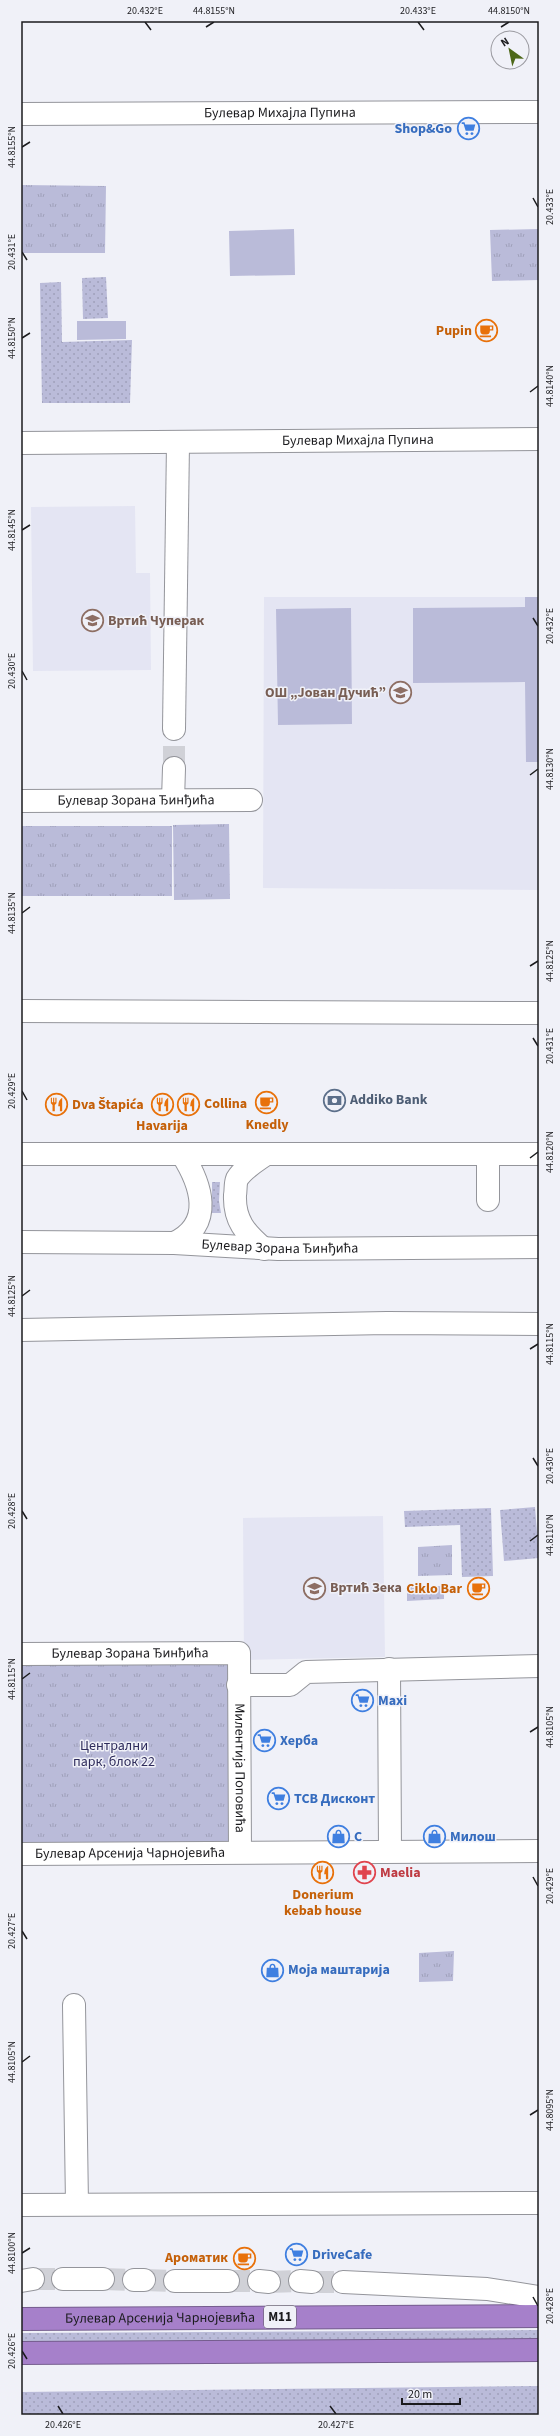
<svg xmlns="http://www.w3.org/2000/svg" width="560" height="2436" viewBox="0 0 560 2436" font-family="'Source Sans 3',sans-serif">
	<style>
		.built { fill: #e4e5f3 }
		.grass { fill: url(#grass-dots) }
		.park { fill: url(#park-tufts) }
		.pitch { fill: #babbd9 }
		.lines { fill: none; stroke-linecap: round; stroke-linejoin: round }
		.minor-tunnel { stroke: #d0d1d7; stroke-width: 22; stroke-dasharray: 22 11; stroke-linecap: butt }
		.minor-casing { stroke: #94959b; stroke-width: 24 }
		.highway-casing { stroke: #755d8e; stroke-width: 24 }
		.minor { stroke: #fff; stroke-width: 22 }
		.highway { stroke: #a680ca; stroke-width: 22 }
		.ticks { fill: none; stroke: #1b1b1e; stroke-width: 1.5 }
		.labels { text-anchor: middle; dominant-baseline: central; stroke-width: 3; stroke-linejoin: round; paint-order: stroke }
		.shield { fill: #f0f1f8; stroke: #5b5b5f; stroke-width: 1 }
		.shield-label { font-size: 13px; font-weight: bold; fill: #1b1b1e }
		.street-label { font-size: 14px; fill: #1b1b1e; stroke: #f0f1f8 }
		.shop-label { font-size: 14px; font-weight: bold; fill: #366cbe; stroke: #f0f1f8; text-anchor: start }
		.food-label { font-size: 14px; font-weight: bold; fill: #c56008; stroke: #f0f1f8; text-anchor: end }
		.education-label { font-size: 14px; font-weight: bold; fill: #785e54; stroke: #f0f1f8; text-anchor: start }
		.service-label { font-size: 14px; font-weight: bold; fill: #4e5e75; stroke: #f0f1f8; text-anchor: start }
		.park-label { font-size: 14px; fill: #2f2c5c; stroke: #f0f1f8 }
		.health-label { font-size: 14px; font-weight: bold; fill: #be3a42; stroke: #f0f1f8; text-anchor: start }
		.neatline { fill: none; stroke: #1b1b1e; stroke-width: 1.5 }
		.ticks-label { font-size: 10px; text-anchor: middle; fill: #1b1b1e }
	</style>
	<defs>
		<pattern id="grass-dots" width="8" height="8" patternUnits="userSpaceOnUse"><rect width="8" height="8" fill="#babbd9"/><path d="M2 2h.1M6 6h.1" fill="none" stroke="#9fa0ba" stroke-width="1.8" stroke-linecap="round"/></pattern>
		<pattern id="park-tufts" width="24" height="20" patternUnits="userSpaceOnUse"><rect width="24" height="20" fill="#babbd9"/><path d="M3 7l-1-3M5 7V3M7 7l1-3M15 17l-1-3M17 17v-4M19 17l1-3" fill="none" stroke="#9fa0ba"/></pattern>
	</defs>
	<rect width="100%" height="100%" fill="#f0f1f8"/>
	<path class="built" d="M135 506 136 573H150L151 670 33 671 31 507Z
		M264 597H539V890L263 888Z
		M383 1516 385 1657 244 1660 243 1518Z"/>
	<path class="grass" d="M106 277 108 318 83 319 82 278Z
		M61 282 62 342 132 340 130 403H42L40 283Z
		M212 1182H220L219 1201 221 1213H212Z
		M535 1507 539 1558 504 1561 500 1510Z
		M491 1508 493 1576 462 1577 460 1525 405 1527 404 1511Z
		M444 1586V1599L407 1601V1587Z
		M539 2330V2343L21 2341V2333Z
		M539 2386V2415H21V2392Z"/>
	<path class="park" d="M21 185 106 186 105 253H21Z
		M539 229V280L492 281 490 230Z
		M229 824 230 899 174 900 173 825Z
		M21 826H172V896H21Z
		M452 1545V1575L418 1576V1547Z
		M226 1660 232 1665 234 1846 21 1844V1663Z
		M454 1951 453 1981 419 1982V1953Z"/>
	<path class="pitch" d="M294 229 295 275 230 276 229 231Z
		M77 321H126V339L77 340Z
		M525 597H539V762H526L525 682 413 683V608L525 607Z
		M351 608 352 724 278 725 276 609Z"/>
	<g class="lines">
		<path class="minor-tunnel" d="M174 768V729
			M33 2279H63
			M103 2279 134 2280
			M144 2280 175 2281
			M228 2281H259
			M269 2282 300 2281
			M312 2282H343"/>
		<defs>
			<g id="minor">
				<path id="s1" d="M21 114 539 112"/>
				<path id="s2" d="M21 443 539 439"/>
				<path d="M174 729 178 443"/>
				<path d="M173 800 174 768"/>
				<path id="s3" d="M21 801 251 800"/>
				<path d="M21 1011 539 1013"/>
				<path d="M21 1154H539"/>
				<path d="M488 1200V1154"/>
				<path id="s4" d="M21 1242 174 1243 278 1249 539 1247"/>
				<path d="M174 1243C215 1224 201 1184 182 1154"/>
				<path d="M264 1249C245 1233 234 1220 235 1195 236 1190 235 1184 237 1179 243 1169 255 1162 265 1155"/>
				<path d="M21 1330 387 1323 539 1324"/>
				<path id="s5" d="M21 1654 239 1653 240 1852"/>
				<path d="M389 1669 390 1851"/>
				<path d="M238 1685H290L306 1672 539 1666"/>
				<path id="s6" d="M21 1854 539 1851"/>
				<path d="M74 2005 77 2204"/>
				<path d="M21 2205 539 2203"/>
				<path d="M63 2279H103"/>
				<path d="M134 2280H144"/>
				<path d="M21 2281 33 2279"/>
				<path d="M175 2281H228"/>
				<path d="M259 2281 269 2282"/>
				<path d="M300 2281 312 2282"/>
				<path d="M343 2282 487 2289 539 2297"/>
			</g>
			<g id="highway">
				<path id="s7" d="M21 2319 539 2316"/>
				<path d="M21 2353 539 2350"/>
			</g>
		</defs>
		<use href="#minor" class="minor-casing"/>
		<use href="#highway" class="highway-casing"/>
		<use href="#minor" class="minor"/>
		<use href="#highway" class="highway"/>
	</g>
	<path class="ticks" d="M145 22 151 30M418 22 424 30M206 27 214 22M501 27 509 22M22 147 30 142M533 198 538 207M22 252 27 260M22 338 30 333M530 392 538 386M22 530 30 525M533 618 538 626M22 671 27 680M530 775 538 769M22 913 30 907M530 966 538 961M533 1038 538 1046M22 1091 27 1100M530 1158 538 1152M22 1296 30 1290M530 1349 538 1344M533 1458 538 1466M22 1511 27 1519M530 1541 538 1535M22 1679 30 1673M530 1732 538 1727M533 1877 538 1886M22 1931 27 1939M22 2062 30 2056M530 2115 538 2110M22 2253 30 2248M533 2297 538 2306M22 2351 27 2359M58 2406 63 2414M330 2406 336 2414"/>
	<defs>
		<symbol id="supermarket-ring" viewBox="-11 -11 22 22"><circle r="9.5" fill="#f0f1f8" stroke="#3f7fe0" stroke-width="1.5"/><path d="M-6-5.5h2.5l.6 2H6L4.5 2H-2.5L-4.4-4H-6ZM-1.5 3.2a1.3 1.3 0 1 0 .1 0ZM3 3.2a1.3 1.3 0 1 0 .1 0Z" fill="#3f7fe0"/></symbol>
		<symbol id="cafe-ring" viewBox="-11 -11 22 22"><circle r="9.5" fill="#f0f1f8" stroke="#e8710a" stroke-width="1.5"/><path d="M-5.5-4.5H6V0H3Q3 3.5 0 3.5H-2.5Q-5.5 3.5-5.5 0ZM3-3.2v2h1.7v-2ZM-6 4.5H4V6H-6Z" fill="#e8710a"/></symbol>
		<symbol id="school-ring" viewBox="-11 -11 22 22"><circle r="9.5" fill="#f0f1f8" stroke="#8d6e63" stroke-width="1.5"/><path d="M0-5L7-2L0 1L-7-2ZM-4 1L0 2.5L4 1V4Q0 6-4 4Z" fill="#8d6e63"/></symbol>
		<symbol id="bank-ring" viewBox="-11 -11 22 22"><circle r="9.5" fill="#f0f1f8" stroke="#5c6f8a" stroke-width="1.5"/><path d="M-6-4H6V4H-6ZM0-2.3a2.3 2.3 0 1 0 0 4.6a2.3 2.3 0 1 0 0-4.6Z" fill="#5c6f8a"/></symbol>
		<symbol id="restaurant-ring" viewBox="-11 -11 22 22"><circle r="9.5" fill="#f0f1f8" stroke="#e8710a" stroke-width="1.5"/><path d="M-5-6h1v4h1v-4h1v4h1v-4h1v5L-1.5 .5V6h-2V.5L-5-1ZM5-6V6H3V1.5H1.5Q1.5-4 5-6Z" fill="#e8710a"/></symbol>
		<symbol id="shop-ring" viewBox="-11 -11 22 22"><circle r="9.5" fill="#f0f1f8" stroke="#3f7fe0" stroke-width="1.5"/><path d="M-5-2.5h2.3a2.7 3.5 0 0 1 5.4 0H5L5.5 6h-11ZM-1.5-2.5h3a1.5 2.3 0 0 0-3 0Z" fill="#3f7fe0"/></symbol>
		<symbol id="pharmacy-ring" viewBox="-11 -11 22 22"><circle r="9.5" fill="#f0f1f8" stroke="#e0444e" stroke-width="1.5"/><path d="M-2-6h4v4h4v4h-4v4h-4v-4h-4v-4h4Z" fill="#e0444e"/></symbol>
	</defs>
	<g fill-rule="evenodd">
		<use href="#supermarket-ring" x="456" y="116" width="25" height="25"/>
		<use href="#cafe-ring" x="474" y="318" width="25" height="25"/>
		<use href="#school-ring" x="80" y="608" width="25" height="25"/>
		<use href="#school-ring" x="388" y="680" width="25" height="25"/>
		<use href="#bank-ring" x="322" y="1088" width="25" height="25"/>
		<use href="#cafe-ring" x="254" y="1090" width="25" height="25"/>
		<use href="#restaurant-ring" x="150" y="1092" width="25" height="25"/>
		<use href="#restaurant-ring" x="176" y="1092" width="25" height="25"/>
		<use href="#restaurant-ring" x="44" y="1092" width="25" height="25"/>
		<use href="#school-ring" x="302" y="1576" width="25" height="25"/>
		<use href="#cafe-ring" x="466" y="1576" width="25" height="25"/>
		<use href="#supermarket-ring" x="350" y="1688" width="25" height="25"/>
		<use href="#supermarket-ring" x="252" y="1728" width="25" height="25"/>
		<use href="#supermarket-ring" x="266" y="1786" width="25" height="25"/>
		<use href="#shop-ring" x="326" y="1824" width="25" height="25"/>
		<use href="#shop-ring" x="422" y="1824" width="25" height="25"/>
		<use href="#restaurant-ring" x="310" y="1860" width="25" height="25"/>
		<use href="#pharmacy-ring" x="352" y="1860" width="25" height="25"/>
		<use href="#shop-ring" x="260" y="1958" width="25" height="25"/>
		<use href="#supermarket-ring" x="284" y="2242" width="25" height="25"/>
		<use href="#cafe-ring" x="232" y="2246" width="25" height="25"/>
	</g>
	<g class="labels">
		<rect class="shield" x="264" y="2306" width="32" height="22" rx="3"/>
		<g class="shield-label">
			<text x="280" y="2317">M11</text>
		</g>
		<g class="street-label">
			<text stroke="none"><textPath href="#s1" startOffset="259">Булевар Михајла Пупина</textPath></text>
			<text stroke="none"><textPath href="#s2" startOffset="337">Булевар Михајла Пупина</textPath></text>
			<text stroke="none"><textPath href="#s3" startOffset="115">Булевар Зорана Ђинђића</textPath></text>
			<text stroke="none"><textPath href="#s4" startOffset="259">Булевар Зорана Ђинђића</textPath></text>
			<text stroke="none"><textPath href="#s5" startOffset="109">Булевар Зорана Ђинђића</textPath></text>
			<text stroke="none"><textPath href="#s5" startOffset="333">Милентија Поповића</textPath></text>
			<text stroke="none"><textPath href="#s6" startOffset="109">Булевар Арсенија Чарнојевића</textPath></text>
			<text stroke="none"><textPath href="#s7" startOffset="139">Булевар Арсенија Чарнојевића</textPath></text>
		</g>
		<g class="shop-label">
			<text x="452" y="129" text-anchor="end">Shop&amp;Go</text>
			<text x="378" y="1701">Maxi</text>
			<text x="280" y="1741">Херба</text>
			<text x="294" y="1799">ТСВ Дисконт</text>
			<text x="354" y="1837">С</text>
			<text x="450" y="1837">Милош</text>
			<text x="288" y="1970">Моја маштарија</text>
			<text x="312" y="2255">DriveCafe</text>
		</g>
		<g class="food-label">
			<text x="472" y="331">Pupin</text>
			<text x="204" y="1104" text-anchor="start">Collina</text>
			<text x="72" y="1105" text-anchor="start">Dva Štapića</text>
			<text x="267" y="1125" text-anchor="middle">Knedly</text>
			<text x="162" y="1126" text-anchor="middle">Havarija</text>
			<text x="462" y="1589">Ciklo Bar</text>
			<text x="323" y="1895" text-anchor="middle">Donerium<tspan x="323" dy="16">kebab house</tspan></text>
			<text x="228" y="2258">Ароматик</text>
		</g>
		<g class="education-label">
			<text x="108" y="621">Вртић Чуперак</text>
			<text x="386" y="693" text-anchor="end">ОШ „Јован Дучић”</text>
			<text x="330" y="1588">Вртић Зека</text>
		</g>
		<g class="service-label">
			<text x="350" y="1100">Addiko Bank</text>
		</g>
		<g class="park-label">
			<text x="114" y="1746">Централни<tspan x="114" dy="16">парк, блок 22</tspan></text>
		</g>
		<g class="health-label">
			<text x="380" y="1873">Maelia</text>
		</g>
	</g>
	<rect width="560" height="2436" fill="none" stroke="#f0f1f8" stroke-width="44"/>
	<g transform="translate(510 50) rotate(327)"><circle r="19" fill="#f0f1f8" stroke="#9b9ba1"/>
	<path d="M0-3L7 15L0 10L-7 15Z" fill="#4d6819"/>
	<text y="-6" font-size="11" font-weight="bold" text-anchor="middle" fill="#1b1b1e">N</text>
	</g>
	<path d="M402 2398v6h58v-6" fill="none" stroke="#1b1b1e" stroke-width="2"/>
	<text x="408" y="2398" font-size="12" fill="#1b1b1e" stroke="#f0f1f8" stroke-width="3" paint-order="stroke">20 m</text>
	<rect x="22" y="22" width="516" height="2392" class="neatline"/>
	<g class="ticks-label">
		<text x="145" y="14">20.432°E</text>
		<text x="214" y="14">44.8155°N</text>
		<text x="418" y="14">20.433°E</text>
		<text x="509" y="14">44.8150°N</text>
		<text transform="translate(11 147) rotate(-90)" y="4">44.8155°N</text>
		<text transform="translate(549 207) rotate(-90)" y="4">20.433°E</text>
		<text transform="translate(11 252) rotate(-90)" y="4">20.431°E</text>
		<text transform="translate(11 338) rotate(-90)" y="4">44.8150°N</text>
		<text transform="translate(549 386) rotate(-90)" y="4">44.8140°N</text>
		<text transform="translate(11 530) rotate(-90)" y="4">44.8145°N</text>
		<text transform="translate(549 626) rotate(-90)" y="4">20.432°E</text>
		<text transform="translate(11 671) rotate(-90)" y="4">20.430°E</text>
		<text transform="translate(549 769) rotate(-90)" y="4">44.8130°N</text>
		<text transform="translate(11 913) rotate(-90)" y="4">44.8135°N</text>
		<text transform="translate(549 961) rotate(-90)" y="4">44.8125°N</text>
		<text transform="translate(549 1046) rotate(-90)" y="4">20.431°E</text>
		<text transform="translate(11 1091) rotate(-90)" y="4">20.429°E</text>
		<text transform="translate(549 1152) rotate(-90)" y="4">44.8120°N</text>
		<text transform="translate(11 1296) rotate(-90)" y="4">44.8125°N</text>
		<text transform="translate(549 1344) rotate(-90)" y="4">44.8115°N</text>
		<text transform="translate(549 1466) rotate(-90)" y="4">20.430°E</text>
		<text transform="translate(11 1511) rotate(-90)" y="4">20.428°E</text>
		<text transform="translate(549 1535) rotate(-90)" y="4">44.8110°N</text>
		<text transform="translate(11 1679) rotate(-90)" y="4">44.8115°N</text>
		<text transform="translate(549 1727) rotate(-90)" y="4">44.8105°N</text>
		<text transform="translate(549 1886) rotate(-90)" y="4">20.429°E</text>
		<text transform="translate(11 1931) rotate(-90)" y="4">20.427°E</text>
		<text transform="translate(11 2062) rotate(-90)" y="4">44.8105°N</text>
		<text transform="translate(549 2110) rotate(-90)" y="4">44.8095°N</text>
		<text transform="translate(11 2253) rotate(-90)" y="4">44.8100°N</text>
		<text transform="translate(549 2306) rotate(-90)" y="4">20.428°E</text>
		<text transform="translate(11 2351) rotate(-90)" y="4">20.426°E</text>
		<text x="63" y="2428">20.426°E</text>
		<text x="336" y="2428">20.427°E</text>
	</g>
</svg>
